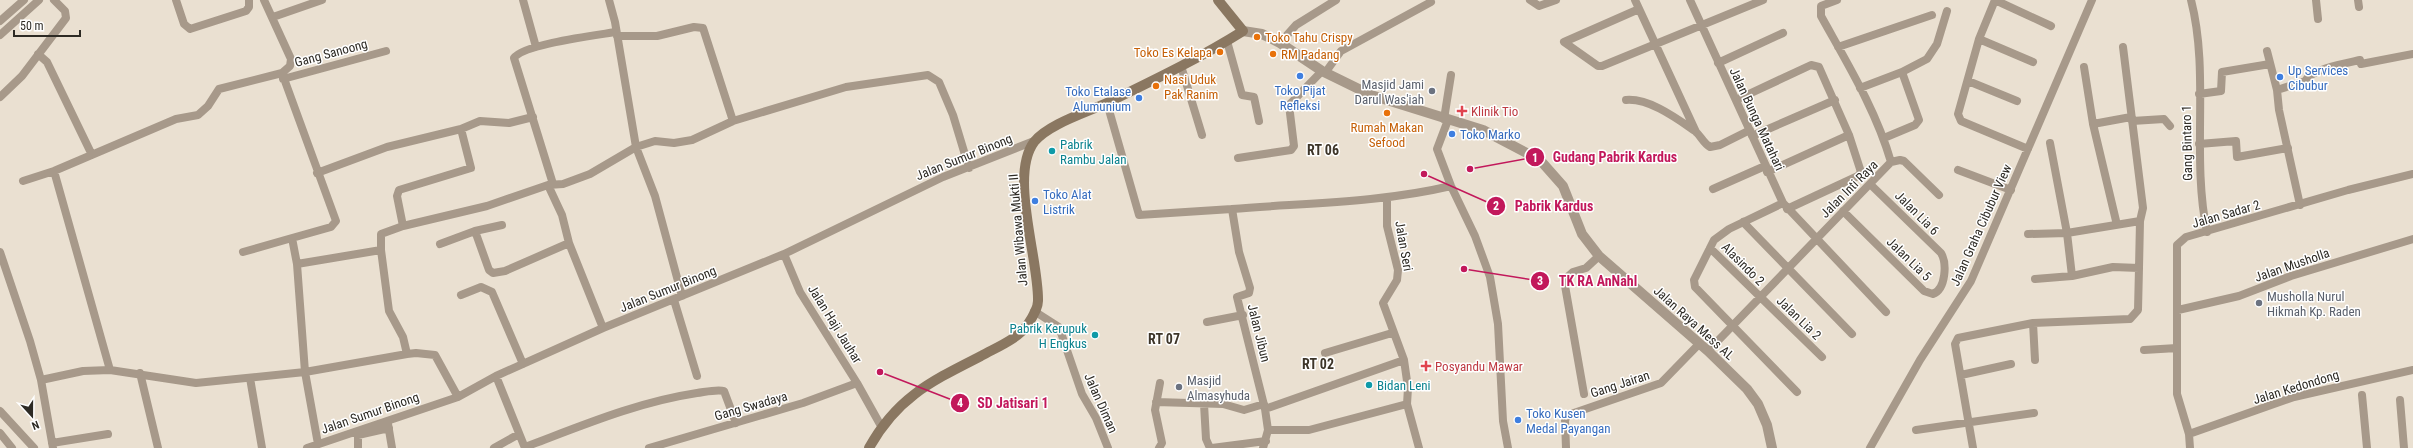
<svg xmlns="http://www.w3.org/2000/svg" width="2413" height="448" viewBox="0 0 2413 448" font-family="'Roboto Condensed',sans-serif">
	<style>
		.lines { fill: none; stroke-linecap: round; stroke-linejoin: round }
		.minor { stroke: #a7998a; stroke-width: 8 }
		.tertiary { stroke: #a7998a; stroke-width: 10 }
		.secondary { stroke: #8a7761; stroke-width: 10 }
		.food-dot { fill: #e8710a; stroke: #fff; stroke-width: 1.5 }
		.shop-dot { fill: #3f7fe0; stroke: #fff; stroke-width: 1.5 }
		.worship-dot { fill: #6b7280; stroke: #fff; stroke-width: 1.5 }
		.health-dot { fill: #e0444e; stroke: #fff; stroke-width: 1.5 }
		.culture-dot { fill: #0f9aa8; stroke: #fff; stroke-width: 1.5 }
		.labels { text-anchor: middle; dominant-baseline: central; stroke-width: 3; stroke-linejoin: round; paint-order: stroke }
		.food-label { font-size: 13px; fill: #c56008; stroke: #fff; text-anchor: start }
		.street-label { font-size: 13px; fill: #2d2a24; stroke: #fff }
		.shop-label { font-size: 13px; fill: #366cbe; stroke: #fff; text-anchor: start }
		.worship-label { font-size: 13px; fill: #5b616d; stroke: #fff; text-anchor: start }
		.health-label { font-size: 13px; fill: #be3a42; stroke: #fff; text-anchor: start }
		.culture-label { font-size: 13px; fill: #0d838f; stroke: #fff; text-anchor: start }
		.neighbourhood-label { font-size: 14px; font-weight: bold; fill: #3d3529; stroke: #fff }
		.leader { fill: none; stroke: #c2185b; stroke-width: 1.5 }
		.callout-dot { fill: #c2185b; stroke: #fff; stroke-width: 1.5 }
		.mark-label { font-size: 12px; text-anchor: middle; font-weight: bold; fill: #fff }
		.callout-label { font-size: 14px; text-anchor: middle; font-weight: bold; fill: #c2185b; stroke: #fff; stroke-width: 3; stroke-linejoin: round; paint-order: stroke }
	</style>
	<rect width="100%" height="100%" fill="#eae0d1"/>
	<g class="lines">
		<path class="minor" d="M176 0 184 24 190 29 246 11 249 7V0
			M523 0 536 47
			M609 0 615 22 636 147 655 196 682 296
			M1530 0 1539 6 1556 0
			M1635 0 1696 132
			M1690 0 1783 203 1886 312
			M1995 0 1979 39 1958 114 1961 121 2028 149
			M1995 0 2051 26
			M2191 0C2210 73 2191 156 2207 232
			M2316 0 2318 19
			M2358 0 2359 7
			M1639 9 1564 42 1598 66H1602L1763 0
			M273 17 322 0
			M0 21 24 0
			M0 35 39 0
			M617 36H657L694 27 703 28 733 121
			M1979 39 2033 62
			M1227 41 1242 95 1254 97 1259 121
			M1280 43 1296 25 1336 0
			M1838 47 1932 15
			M2267 51 2277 90 2279 110 2300 205
			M38 54 47 62 92 155
			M1718 63 1783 33
			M1181 66 1202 135
			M2084 67 2093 124 2117 225
			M1902 72 1927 59 1937 44 1947 11
			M282 73 336 221 331 227 292 238 297 264 305 372 318 444
			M1325 73 1341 51 1431 2
			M283 79 386 51
			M1968 81 2017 101
			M1860 88 1902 72 1919 120 1915 125 1884 138
			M2277 90 2305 81C2311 69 2347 63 2360 60L2361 64 2413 54
			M2199 94 2221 91 2222 72 2270 64
			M0 97 22 76 66 18 65 11 54 0
			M1626 100C1649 98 1676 118 1695 131 1701 136 1703 143 1710 147L1720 145 1750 130
			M1736 100 1811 65 1819 67 1849 135 1861 172 1858 176 1787 209
			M1107 103 1139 215 1232 209 1239 252 1250 288 1249 293 1237 297 1265 409 1268 430 1263 448
			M1444 119 1451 75
			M1448 120 1437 149 1451 186 1475 236 1490 277 1498 324 1503 421 1508 448
			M2132 121 2164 119 2170 126
			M2093 124 2131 117
			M461 129 480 121 509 123 533 117
			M1752 136 1835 100
			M2199 144 2236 141 2237 157 2288 148
			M1238 158 1291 150 1294 146 1289 105 1322 71
			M1891 162 1900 160 1904 161 1939 195
			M1958 170 2011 190
			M54 171 110 370
			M1767 172 1849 135
			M317 173 387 147 461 129 471 168 399 190 397 196 403 226
			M23 181 54 171 176 119 198 115 208 106 219 89 282 73 290 66 291 59 264 0
			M553 184 514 58C523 44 598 35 616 32
			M548 185 562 215 569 243 603 328
			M1713 189 1765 166
			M1387 198V226L1398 270 1397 280 1383 303 1404 360 1408 388 1407 404 1419 448
			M1783 203 1729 229 1714 240 1694 280 1695 287 1797 392
			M1232 209C1305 203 1379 203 1451 186
			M1843 211 1924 291 1933 294C1946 289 1947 263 1941 253L1871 185
			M1743 222 1852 334
			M475 231 502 225
			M2028 234 2067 233 2050 143
			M440 244 475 231 489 270 493 273 505 271 569 243
			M1710 248 1822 357
			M0 252 30 341 41 380 53 448
			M243 252 292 238
			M784 254 800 292 857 383 881 426
			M297 264 381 250
			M2139 268 2140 221
			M2035 279 2072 276
			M461 295 481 287 492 292 523 364
			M674 300 697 376
			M2178 310 2239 296 2291 276 2413 239
			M1034 311 1059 327 1082 394 1096 418 1108 448
			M1207 322 1243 315
			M2033 323 2035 360
			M2144 350 2177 348
			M1708 351 1891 162C1876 110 1847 63 1821 16V6L1837 0
			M1325 353 1392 333
			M407 354 416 353 435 355 458 397
			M140 373 158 448
			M1961 375 2011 364
			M496 376 525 448
			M250 378 262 448
			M41 380 83 371 110 370 196 383 305 372 407 354 403 337 389 311 381 250V234L403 226 487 206 548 185 563 184 590 174 636 147 655 141 674 143 692 140 733 121 846 87 928 75 939 82 953 115 969 168
			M1584 394 1564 280 1573 272 1586 268 1599 256
			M2362 395 2367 448
			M2400 400 2404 448
			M1156 402 1223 404 1244 410 1264 404
			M1204 404 1206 439 1210 448
			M1265 409 1404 360
			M0 411 34 448
			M388 424 392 448
			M1268 430H1309L1407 404
			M1916 430 2034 413
			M0 433 12 448
			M2189 434 2294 397 2413 370
			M52 443 108 434
			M525 447C581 426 637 402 697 393 705 392 717 389 724 391L736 423
			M307 448 458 397 496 376 603 328 784 254 943 177 1034 141
			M358 448V435L389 428
			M494 448 519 434
			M649 448 803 403 857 383
			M1159 448 1162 443 1155 410 1160 383
			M1212 448 1266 441
			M1566 448 1565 420 1568 415 1661 383 1699 344
			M1870 448 1920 360 1971 281 2092 0
			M1973 448 1955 344 1958 338 2033 323 2130 319 2138 310 2139 268 2113 267 2072 276 2067 233 2140 221 2143 208 2123 47
			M2190 448 2189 434 2177 394V245L2186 237 2348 190 2413 174"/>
		<path class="tertiary" d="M1243 31 1262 34 1280 43 1322 71 1371 95 1483 130 1540 160 1563 186 1582 234 1599 256 1708 351 1747 389 1758 404 1767 425 1772 448"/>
		<path class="secondary" d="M869 448C897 397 932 381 981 356 997 347 1018 339 1028 324 1032 318 1038 308 1038 301 1039 259 1009 176 1034 142 1048 124 1088 112 1109 102 1154 80 1200 58 1243 31L1218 0"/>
	</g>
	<g class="food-dot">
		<circle cx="1257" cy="37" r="4"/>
		<circle cx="1220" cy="52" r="4"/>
		<circle cx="1273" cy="54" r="4"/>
		<circle cx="1156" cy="86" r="4"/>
		<circle cx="1387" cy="113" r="4"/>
	</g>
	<g class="shop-dot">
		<circle cx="1300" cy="76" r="4"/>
		<circle cx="2280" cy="77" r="4"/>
		<circle cx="1139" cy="98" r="4"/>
		<circle cx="1452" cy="134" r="4"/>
		<circle cx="1035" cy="201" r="4"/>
		<circle cx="1518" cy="420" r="4"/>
	</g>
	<g class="worship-dot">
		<circle cx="1432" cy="91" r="4"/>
		<circle cx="2259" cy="303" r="4"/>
		<circle cx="1179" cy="387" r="4"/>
	</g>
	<g class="health-dot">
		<path d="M1460 105h4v4h4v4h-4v4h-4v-4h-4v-4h4z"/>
		<path d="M1424 360h4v4h4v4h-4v4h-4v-4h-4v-4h4z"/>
	</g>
	<g class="culture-dot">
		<circle cx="1052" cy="151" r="4"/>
		<circle cx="1095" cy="335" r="4"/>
		<circle cx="1369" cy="385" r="4"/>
	</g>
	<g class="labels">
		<g class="food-label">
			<text x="1265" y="37">Toko Tahu Crispy</text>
			<text x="1212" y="52" text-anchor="end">Toko Es Kelapa</text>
			<text x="1281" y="54">RM Padang</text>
			<text x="1164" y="79">Nasi Uduk<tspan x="1164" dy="15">Pak Ranim</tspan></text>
			<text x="1387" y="127" text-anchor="middle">Rumah Makan<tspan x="1387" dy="15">Sefood</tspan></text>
		</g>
		<g class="street-label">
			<text transform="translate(331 53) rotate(-15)">Gang Sanoong</text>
			<text transform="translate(1757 119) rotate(65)">Jalan Bunga Matahari</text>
			<text transform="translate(2187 143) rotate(-91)">Gang Bintaro 1</text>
			<text transform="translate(964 157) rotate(-22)">Jalan Sumur Binong</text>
			<text transform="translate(1849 189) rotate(-45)">Jalan Inti Raya</text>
			<text transform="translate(1917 213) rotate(45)">Jalan Lia 6</text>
			<text transform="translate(2226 214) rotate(-16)">Jalan Sadar 2</text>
			<text transform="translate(1981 225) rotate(-66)">Jalan Graha Cibubur View</text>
			<text transform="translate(1018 230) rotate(-95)">Jalan Wibawa Mukti II</text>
			<text transform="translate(1404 246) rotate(80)">Jalan Seri</text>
			<text transform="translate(1909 259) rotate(44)">Jalan Lia 5</text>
			<text transform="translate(1743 264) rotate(45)">Alasindo 2</text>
			<text transform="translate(2292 265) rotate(-19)">Jalan Musholla</text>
			<text transform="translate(668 289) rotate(-22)">Jalan Sumur Binong</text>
			<text transform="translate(1799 318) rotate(44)">Jalan Lia 2</text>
			<text transform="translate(1694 323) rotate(42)">Jalan Raya Mess AL</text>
			<text transform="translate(835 324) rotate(58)">Jalan Haji Jauhar</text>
			<text transform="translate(1259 333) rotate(76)">Jalan Jibun</text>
			<text transform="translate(1620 384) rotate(-18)">Gang Jairan</text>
			<text transform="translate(2296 387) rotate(-17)">Jalan Kedondong</text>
			<text transform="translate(1101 403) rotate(66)">Jalan Diman</text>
			<text transform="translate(751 406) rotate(-16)">Gang Swadaya</text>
			<text transform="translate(370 413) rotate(-19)">Jalan Sumur Binong</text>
		</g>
		<g class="shop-label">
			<text x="2288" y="70">Up Services<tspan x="2288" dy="15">Cibubur</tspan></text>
			<text x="1300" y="90" text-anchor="middle">Toko Pijat<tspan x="1300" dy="15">Refleksi</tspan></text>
			<text x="1131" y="91" text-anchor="end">Toko Etalase<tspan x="1131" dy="15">Alumunium</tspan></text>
			<text x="1460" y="134">Toko Marko</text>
			<text x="1043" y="194">Toko Alat<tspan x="1043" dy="15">Listrik</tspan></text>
			<text x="1526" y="413">Toko Kusen<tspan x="1526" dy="15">Medal Payangan</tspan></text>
		</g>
		<g class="worship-label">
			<text x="1424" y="84" text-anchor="end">Masjid Jami<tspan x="1424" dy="15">Darul Was'iah</tspan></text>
			<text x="2267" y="296">Musholla Nurul<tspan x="2267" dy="15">Hikmah Kp. Raden</tspan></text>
			<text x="1187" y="380">Masjid<tspan x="1187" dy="15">Almasyhuda</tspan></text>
		</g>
		<g class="health-label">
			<text x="1471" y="111">Klinik Tio</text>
			<text x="1435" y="366">Posyandu Mawar</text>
		</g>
		<g class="culture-label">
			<text x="1060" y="144">Pabrik<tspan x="1060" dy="15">Rambu Jalan</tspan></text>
			<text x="1087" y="328" text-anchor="end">Pabrik Kerupuk<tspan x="1087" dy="15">H Engkus</tspan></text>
			<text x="1377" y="385">Bidan Leni</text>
		</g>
		<g class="neighbourhood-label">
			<text x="1323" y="150">RT 06</text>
			<text x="1164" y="339">RT 07</text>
			<text x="1318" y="364">RT 02</text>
		</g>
	</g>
	<path class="leader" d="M1470 169L1535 157M1424 174L1496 206M1464 269L1540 281M880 372L960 403"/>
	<g class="callout-dot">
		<circle cx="1470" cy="169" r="4"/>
		<circle cx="1424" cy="174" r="4"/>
		<circle cx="1464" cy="269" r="4"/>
		<circle cx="880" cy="372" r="4"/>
		<circle cx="1535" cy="157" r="10"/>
		<circle cx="1496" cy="206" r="10"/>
		<circle cx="1540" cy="281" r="10"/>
		<circle cx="960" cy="403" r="10"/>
	</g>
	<g class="mark-label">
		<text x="1535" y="162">1</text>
		<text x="1496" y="210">2</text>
		<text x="1540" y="285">3</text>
		<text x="960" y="407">4</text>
	</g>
	<g class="callout-label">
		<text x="1615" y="162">Gudang Pabrik Kardus</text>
		<text x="1554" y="211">Pabrik Kardus</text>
		<text x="1598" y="286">TK RA AnNahl</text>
		<text x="1013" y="408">SD Jatisari 1</text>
	</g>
	<g transform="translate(32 416) rotate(159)" stroke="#ffffff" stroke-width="3" paint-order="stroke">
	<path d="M0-3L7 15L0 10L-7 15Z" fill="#2d2a24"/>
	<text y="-6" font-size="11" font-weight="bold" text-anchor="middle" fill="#2d2a24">N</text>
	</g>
	<path d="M14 30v6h66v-6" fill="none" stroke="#2d2a24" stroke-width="2"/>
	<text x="20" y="30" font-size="12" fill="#2d2a24" stroke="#ffffff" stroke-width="3" paint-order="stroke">50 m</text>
</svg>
